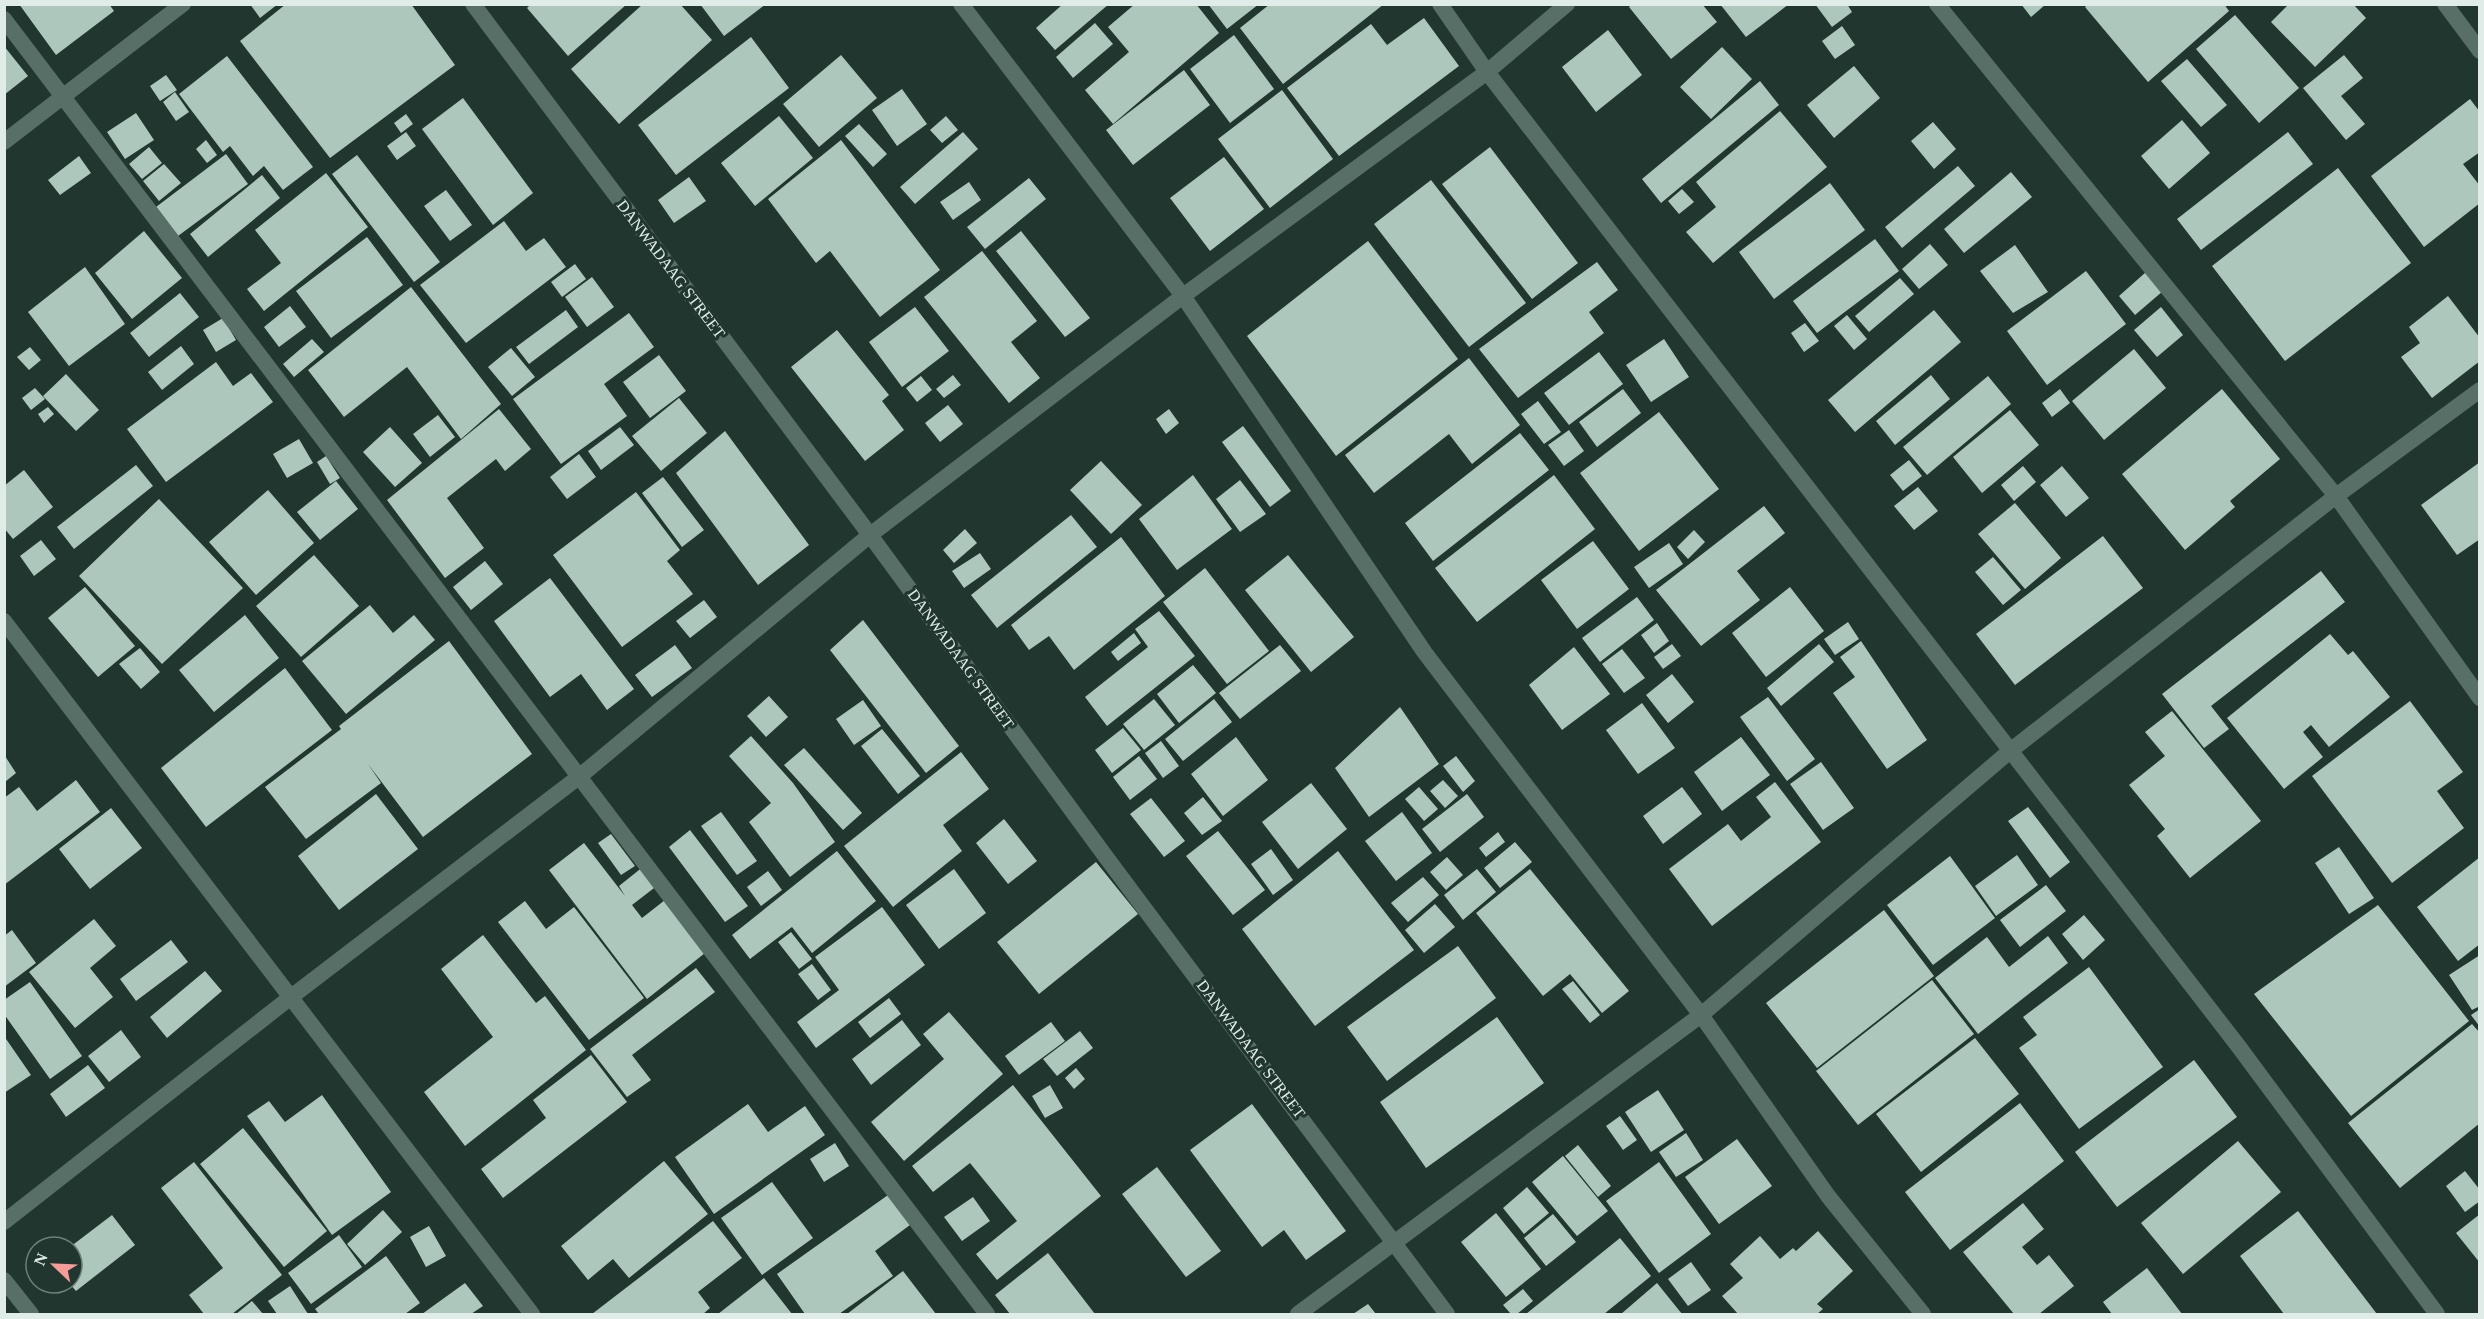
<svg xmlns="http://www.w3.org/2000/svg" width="2484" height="1319" viewBox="0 0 2484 1319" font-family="Georgia,serif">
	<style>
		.building { fill: #adc7bd }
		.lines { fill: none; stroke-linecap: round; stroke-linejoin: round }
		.minor { stroke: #586f67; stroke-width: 16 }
		.tertiary { stroke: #586f67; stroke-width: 16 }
		.labels { text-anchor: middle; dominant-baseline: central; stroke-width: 6; stroke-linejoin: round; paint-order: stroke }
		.street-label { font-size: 16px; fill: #dfece7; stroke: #21362f }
	</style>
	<rect width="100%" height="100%" fill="#21362f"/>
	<path class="building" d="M19 4H109L114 11 56 55Z
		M250 4H278L260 18Z
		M286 4H411L455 65 330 158 240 41Z
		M531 4H627L568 56 527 8Z
		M643 4H680L712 40 619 124 571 69Z
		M700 4H766L724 36Z
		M1063 4H1109L1055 50 1036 28Z
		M1135 4H1196L1219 33 1113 124 1085 90 1129 52 1108 27Z
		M1208 4H1259L1227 29Z
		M1270 4H1384L1283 84 1240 28Z
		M1632 4H1702L1717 22 1671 59 1629 7Z
		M1720 4H1789L1746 37Z
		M1815 4H1847L1852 12 1832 27Z
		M2021 4H2046L2031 17Z
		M2088 4H2224L2229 11 2148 82 2085 7Z
		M2289 4H2353L2366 18 2315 67 2271 22Z
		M2235 15 2299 88 2259 123 2196 49Z
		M1424 18 1459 66 1339 156 1287 88 1371 24 1387 45Z
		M1095 23 1113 44 1073 78 1056 57Z
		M1842 26 1855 45 1835 59 1822 41Z
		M1608 30 1642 75 1596 112 1562 67Z
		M1234 35 1274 89 1230 123 1190 69Z
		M751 37 789 88 676 175 638 125Z
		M4 46 28 76 4 95Z
		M1722 47 1752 79 1711 119 1680 87Z
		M841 55 877 98 819 147 783 104Z
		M2344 55 2363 78 2341 96 2365 124 2346 140 2303 88Z
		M227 56 313 167 283 190 264 166 253 176 230 146 223 152 179 94Z
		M2187 59 2227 105 2201 127 2161 81Z
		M1854 66 1880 98 1834 138 1807 105Z
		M1184 70 1210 105 1133 165 1106 130Z
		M166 75 177 90 160 101 150 86Z
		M1760 81 1779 105 1661 203 1642 179Z
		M902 89 927 124 897 146 872 110Z
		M1282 90 1333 159 1270 208 1218 139Z
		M175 92 189 112 176 121 163 102Z
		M463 98 533 193 493 225 422 129Z
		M2470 99 2480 112V152L2463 164 2480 186V203L2424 247 2371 176Z
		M1780 111 1827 167 1713 263 1686 232 1716 207 1696 182Z
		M136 113 154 140 125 159 107 132Z
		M406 114 413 124 401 133 394 123Z
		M779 116 813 158 755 206 721 163Z
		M946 116 958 130 942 143 930 130Z
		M2182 120 2210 153 2169 189 2141 156Z
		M1933 122 1956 149 1934 169 1911 141Z
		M859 124 887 154 873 167 845 136Z
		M406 132 416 146 397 160 387 146Z
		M963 132 978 149 915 204 900 187Z
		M2288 132 2313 164 2201 250 2177 219Z
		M206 140 217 155 207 163 196 149Z
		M841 140 940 270 880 317 830 251 816 263 768 199Z
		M149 147 162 163 142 179 129 164Z
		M1490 147 1578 263 1532 299 1442 184Z
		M226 154 248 184 178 236 156 207Z
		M357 155 440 262 414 282 332 174Z
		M79 156 91 173 60 195 48 180Z
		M1224 157 1264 209 1210 251 1170 198Z
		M164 164 181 183 159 201 143 181Z
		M1958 166 1975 186 1902 248 1885 227Z
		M2338 168 2411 263 2285 361 2212 266Z
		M2011 172 2032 197 1964 253 1944 229Z
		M326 173 368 227 264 311 247 289 281 263 255 230Z
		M262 175 280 198 208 257 190 234Z
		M689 177 706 201 674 223 658 200Z
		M1029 178 1046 199 985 249 967 227Z
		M1431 180 1526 303 1469 347 1374 224Z
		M969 182 981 200 953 220 940 202Z
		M1830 183 1865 230 1774 299 1739 252Z
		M1682 189 1694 202 1679 214 1668 201Z
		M446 190 472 225 450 241 424 206Z
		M504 221 526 251 544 238 566 267 466 343 420 285Z
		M144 231 182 278 132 319 95 273Z
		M1021 231 1090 318 1065 337 996 251Z
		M367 237 403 285 331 338 296 291Z
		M1875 239 1899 271 1817 333 1793 301Z
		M1368 241 1458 359 1336 456 1247 336Z
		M1930 244 1948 265 1919 289 1902 269Z
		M2015 245 2048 292 2013 313 1980 271Z
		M982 251 1037 321 1011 342 1040 378 1009 403 924 297Z
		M1597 262 1618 290 1589 312 1604 333 1518 398 1479 349Z
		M575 264 586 279 562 297 551 282Z
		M85 267 125 324 69 366 28 312Z
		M2086 271 2126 324 2047 385 2007 331Z
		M2146 272 2163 291 2135 315 2119 296Z
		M592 277 614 307 587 327 565 297Z
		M1900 278 1914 294 1869 332 1855 316Z
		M411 287 501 404 461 439 407 367 344 417 308 370Z
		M180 293 199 317 149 357 130 333Z
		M2448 296 2480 338V361L2432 398 2401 357 2420 343 2409 327Z
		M290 306 306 327 279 347 264 327Z
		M915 307 949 351 902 387 869 342Z
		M2161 307 2183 335 2157 357 2134 330Z
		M566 310 578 327 529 364 516 347Z
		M1934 310 1961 342 1855 432 1828 400Z
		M629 313 654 347 604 384 627 416 561 464 513 399Z
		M1847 315 1867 339 1854 350 1834 326Z
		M223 318 236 340 216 352 203 330Z
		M1805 323 1819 341 1804 352 1791 333Z
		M837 330 889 395 882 401 904 430 865 461 791 367Z
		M312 339 324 352 294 377 283 364Z
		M1664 339 1689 377 1651 402 1626 365Z
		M181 346 194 364 162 390 148 372Z
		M30 347 41 360 29 370 17 357Z
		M511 348 535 377 512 396 488 367Z
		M2134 349 2166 388 2104 440 2072 401Z
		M1599 352 1623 384 1569 425 1544 393Z
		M659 355 686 391 650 418 623 382Z
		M1469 358 1520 425 1472 464 1449 434 1374 493 1345 455Z
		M216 362 233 386 251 373 273 402 166 482 127 429Z
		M66 374 99 410 76 431 43 396Z
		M953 375 961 385 944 398 936 389Z
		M1931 375 1950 399 1895 445 1876 421Z
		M921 376 932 390 917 402 906 388Z
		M1988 376 2011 404 1927 475 1903 447Z
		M35 388 45 399 31 410 22 398Z
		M1623 389 1641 413 1597 447 1579 422Z
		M2060 389 2070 403 2052 417 2042 403Z
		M2222 389 2280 459 2230 501 2235 507 2185 550 2122 474Z
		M679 398 707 433 661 471 632 436Z
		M1538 401 1561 432 1544 444 1521 414Z
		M948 405 963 424 940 442 925 423Z
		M48 407 54 414 44 423 38 414Z
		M499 409 531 449 505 471 496 459 447 498 484 548 445 578 387 500Z
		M1169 409 1179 423 1166 434 1156 419Z
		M2010 410 2039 445 1982 493 1953 457Z
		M1659 412 1719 489 1639 551 1580 473Z
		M438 415 455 437 430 457 413 434Z
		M1243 426 1291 491 1270 507 1222 442Z
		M390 427 422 463 395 487 363 452Z
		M620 427 634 445 601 470 588 451Z
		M1569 430 1584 451 1564 466 1548 445Z
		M725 431 809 545 758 585 676 473Z
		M1520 433 1549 470 1433 561 1405 523Z
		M299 439 313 463 287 478 273 454Z
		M579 454 596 477 567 499 550 477Z
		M326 456 340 478 330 484 317 462Z
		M1909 460 1922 476 1903 491 1890 475Z
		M1101 461 1142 505 1111 534 1070 490Z
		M2480 462V539L2457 555 2421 505Z
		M136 465 153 486 74 549 57 527Z
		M2023 466 2036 482 2014 501 2001 485Z
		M2062 466 2089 498 2066 517 2040 485Z
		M24 470 53 507 13 539 4 528V486Z
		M1193 475 1232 529 1177 570 1139 519Z
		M1554 475 1595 529 1477 622 1435 568Z
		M663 477 704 530 682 547 642 493Z
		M1240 480 1266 514 1240 532 1216 499Z
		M336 481 358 509 320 540 297 512Z
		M1918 487 1938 511 1914 530 1894 506Z
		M268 490 314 543 256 595 209 542Z
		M636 492 680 550 667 561 693 594 622 647 553 555Z
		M159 499 243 588 162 664 79 576Z
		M2015 503 2061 558 2025 589 1978 534Z
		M1764 506 1785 533 1737 571 1760 600 1701 646 1656 590Z
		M1071 515 1097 547 997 628 971 595Z
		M965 529 977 543 954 563 943 550Z
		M1694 530 1705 542 1688 559 1677 547Z
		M2103 536 2143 588 2015 685 1976 634Z
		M1121 537 1165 596 1074 670 1049 636 1029 650 1011 625Z
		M41 540 56 559 34 576 20 556Z
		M1593 541 1629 589 1577 629 1541 580Z
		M1669 543 1683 564 1649 588 1634 567Z
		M980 553 991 569 964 588 952 571Z
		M314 555 359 606 301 657 256 606Z
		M1288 555 1354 637 1311 672 1245 590Z
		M1993 557 2021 590 2003 605 1975 572Z
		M485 561 503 584 471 610 453 587Z
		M1205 568 1269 651 1227 684 1163 602Z
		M2321 571 2345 602 2211 706 2229 729 2204 748 2162 694Z
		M550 578 634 689 607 710 581 674 550 697 494 621Z
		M85 587 135 646 98 677 48 618Z
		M1790 587 1824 631 1766 677 1732 633Z
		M1637 597 1654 620 1600 662 1582 638Z
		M704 600 717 617 690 638 676 621Z
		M370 605 393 633 414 615 435 640 346 714 302 661Z
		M1159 611 1195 656 1107 726 1085 697 1148 647 1135 629Z
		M245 615 279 658 214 712 179 670Z
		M863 620 959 746 926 773 830 650Z
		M1848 622 1859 639 1835 655 1824 639Z
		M1657 623 1669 641 1654 653 1641 635Z
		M1134 633 1141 643 1118 661 1111 652Z
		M2330 634 2348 655 2353 651 2390 697 2329 747 2311 725 2303 732 2323 757 2284 789 2227 718Z
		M449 641 532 754 423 837 368 764 381 783 306 839 265 787 341 729 339 726Z
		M1861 641 1927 740 1887 769 1833 693 1855 677 1840 657Z
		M1672 644 1681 656 1663 669 1654 657Z
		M1819 644 1834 662 1781 706 1767 688Z
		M675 645 692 668 652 697 635 675Z
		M1280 645 1301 671 1240 719 1219 693Z
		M1574 647 1610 694 1562 730 1529 685Z
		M140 648 160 672 141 689 119 664Z
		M1622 649 1645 678 1624 693 1602 664Z
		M1193 665 1216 693 1179 723 1157 694Z
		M285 668 332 730 206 827 161 768Z
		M1672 674 1694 702 1668 723 1646 695Z
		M769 696 788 717 766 737 747 716Z
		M1768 697 1815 759 1787 781 1740 717Z
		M1154 699 1175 725 1144 750 1123 724Z
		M1214 699 1232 722 1183 761 1165 739Z
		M863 700 881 726 854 745 836 719Z
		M2410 701 2463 772 2437 791 2464 828 2392 883 2312 776Z
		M1642 703 1675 748 1638 774 1606 730Z
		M1400 707 1439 764 1369 817 1335 768Z
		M2172 711 2261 821 2190 878 2157 836 2165 829 2129 785 2165 756 2145 732Z
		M1123 728 1141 750 1112 773 1095 750Z
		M882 729 920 776 898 794 861 746Z
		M751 736 793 783 835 842 790 877 749 822 771 803 729 756Z
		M1236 737 1268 780 1223 816 1191 774Z
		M1741 737 1770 775 1722 811 1694 772Z
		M1161 741 1179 766 1163 778 1145 753Z
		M804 748 862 813 843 830 784 765Z
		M961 752 989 789 943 825 962 851 893 907 844 846Z
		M5 756 16 773 5 782Z
		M1139 756 1157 779 1130 800 1113 777Z
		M1456 756 1475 781 1463 792 1443 766Z
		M1821 762 1854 808 1823 830 1790 784Z
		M76 780 100 812 4 885V798L19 787 37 811Z
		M1443 780 1458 796 1445 808 1430 791Z
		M1775 782 1821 842 1712 926 1669 869 1728 824 1741 841 1771 817 1756 797Z
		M1311 783 1347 829 1298 869 1262 822Z
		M1419 787 1438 809 1424 821 1405 799Z
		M1682 787 1702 814 1663 844 1643 816Z
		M376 794 418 849 339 910 298 856Z
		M1467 794 1484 817 1440 852 1422 829Z
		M1203 797 1222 821 1202 835 1184 813Z
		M1151 798 1185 841 1164 857 1130 814Z
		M2028 807 2070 862 2050 878 2008 821Z
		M111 808 142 848 90 889 59 849Z
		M721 812 757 861 737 875 701 826Z
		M1402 812 1432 853 1396 881 1365 841Z
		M1004 819 1037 861 1008 884 976 843Z
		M690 830 748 906 725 922 669 847Z
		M1218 831 1265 890 1233 915 1186 856Z
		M1498 832 1505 842 1486 857 1479 848Z
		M611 834 635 866 621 875 598 843Z
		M1515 842 1532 862 1500 888 1484 868Z
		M584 843 625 896 619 886 644 866 658 885 632 905 642 918 665 900 705 953 647 999 549 870Z
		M2339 847 2374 898 2349 914 2315 863Z
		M1271 849 1293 880 1273 895 1251 864Z
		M837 851 876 901 812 953 792 927 750 959 732 935Z
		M1338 851 1414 950 1315 1026 1242 929Z
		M2017 855 2038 885 1996 916 1975 886Z
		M1950 856 1995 918 1933 965 1887 905Z
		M1447 857 1463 875 1446 890 1430 872Z
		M2480 857V944L2458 961 2417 907Z
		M1096 862 1138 914 1039 994 997 942Z
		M954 869 986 913 939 949 906 905Z
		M1477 869 1496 892 1463 920 1444 895Z
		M1530 869 1629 991 1602 1013 1570 974 1543 996 1476 913Z
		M768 871 782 890 761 906 747 887Z
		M1423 877 1439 895 1408 922 1391 903Z
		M2046 885 2066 911 2020 947 2000 920Z
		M525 901 546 929 574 907 644 998 589 1040 498 922Z
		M1435 904 1455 927 1424 953 1405 930Z
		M2378 905 2469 1021 2351 1116 2254 994Z
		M882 907 925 965 816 1048 797 1022 839 990 815 957Z
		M1884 910 1934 976 1817 1068 1766 1003Z
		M2084 915 2105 940 2083 960 2062 934Z
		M94 919 116 946 90 968 113 997 75 1028 29 972Z
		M12 930 36 963 4 987V936Z
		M791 932 812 959 799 969 778 942Z
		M483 935 536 1003 545 996 586 1050 465 1146 424 1092 493 1037 441 969Z
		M2048 936 2068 963 1978 1034 1935 978 1987 937 2009 967Z
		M171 940 188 962 136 1001 120 979Z
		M1458 946 1496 998 1387 1081 1347 1027Z
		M2480 955V1006L2472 1010 2449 975Z
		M812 964 831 990 818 1000 798 974Z
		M2089 967 2163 1067 2079 1129 2019 1048 2037 1035 2023 1017Z
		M696 968 715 992 632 1055 651 1080 627 1097 590 1049Z
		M205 971 222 991 167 1038 150 1017Z
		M1932 980 1974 1034 1858 1125 1816 1071Z
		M1573 981 1600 1015 1590 1023 1562 989Z
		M30 982 82 1056 50 1079 4 1014V1000Z
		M889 998 901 1014 870 1038 858 1022Z
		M2480 1009V1027L2471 1015Z
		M949 1012 1003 1074 904 1161 871 1122 944 1059 923 1034Z
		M1497 1017 1544 1083 1426 1168 1380 1102Z
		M902 1020 921 1045 871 1085 852 1059Z
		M1051 1022 1065 1041 1019 1075 1005 1056Z
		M2472 1024 2480 1033V1123L2400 1188 2348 1123Z
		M121 1030 141 1057 109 1082 88 1056Z
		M1080 1031 1093 1048 1057 1076 1043 1059Z
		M4 1036 31 1075 4 1093Z
		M1975 1038 2019 1094 1921 1172 1876 1114Z
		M591 1055 627 1102 503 1198 481 1169 546 1118 533 1100Z
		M2194 1060 2237 1117 2117 1207 2075 1152Z
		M88 1065 105 1088 66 1117 50 1094Z
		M1076 1068 1085 1079 1074 1089 1065 1078Z
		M1013 1085 1101 1196 997 1280 976 1254 1017 1221 970 1163 933 1192 912 1166Z
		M1050 1085 1063 1108 1045 1118 1032 1096Z
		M1658 1090 1684 1130 1651 1152 1625 1112Z
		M322 1095 391 1192 332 1235 247 1116 269 1101 285 1122Z
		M2020 1103 2064 1161 1950 1250 1905 1192Z
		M748 1104 768 1132 805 1106 825 1135 714 1214 675 1157Z
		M1252 1104 1346 1231 1306 1260 1284 1230 1262 1247 1190 1150Z
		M1620 1116 1637 1140 1623 1150 1606 1126Z
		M243 1128 327 1231 284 1267 200 1164Z
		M1686 1133 1703 1160 1676 1177 1659 1152Z
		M1737 1139 1772 1186 1719 1224 1685 1177Z
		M2238 1141 2281 1192 2183 1274 2141 1223Z
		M835 1143 849 1166 824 1182 810 1159Z
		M1578 1145 1611 1186 1598 1197 1565 1156Z
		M1563 1156 1608 1211 1577 1236 1532 1182Z
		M664 1161 708 1214 629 1278 613 1259 588 1280 561 1246Z
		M194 1162 282 1275 232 1314H204L189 1295 223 1268 161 1188Z
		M1659 1162 1711 1234 1659 1273 1606 1201Z
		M1157 1167 1221 1251 1186 1277 1122 1194Z
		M2465 1171 2480 1190V1201L2465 1212 2446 1186Z
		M772 1182 813 1238 762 1275 721 1218Z
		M1527 1187 1549 1213 1524 1234 1503 1208Z
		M888 1195 910 1225 875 1251 893 1276 839 1314H805L777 1274Z
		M973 1197 990 1221 962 1241 944 1217Z
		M2023 1203 2044 1229 2022 1247 2037 1265 2049 1255 2074 1286 2039 1314H2014L1963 1252Z
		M383 1210 402 1232 365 1265 347 1244Z
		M2298 1211 2377 1314H2284L2240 1256Z
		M1496 1213 1541 1269 1506 1297 1461 1242Z
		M1553 1214 1576 1242 1546 1266 1524 1238Z
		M2480 1214V1263L2456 1233Z
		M112 1215 135 1245 76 1291 69 1283H72V1247H70Z
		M713 1221 742 1258 698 1292 710 1308 703 1314H592Z
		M429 1226 446 1256 426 1267 410 1237Z
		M1818 1231 1853 1271 1817 1304 1823 1309 1817 1314H1738L1722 1296 1743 1278 1730 1264 1760 1236 1780 1259 1793 1248 1796 1251Z
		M339 1235 362 1267 311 1304 288 1273Z
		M1620 1238 1651 1276 1604 1314H1526Z
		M1048 1253 1095 1314H1010L995 1295Z
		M386 1256 420 1303 405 1314H319L315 1309Z
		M1691 1262 1711 1290 1688 1306 1668 1279Z
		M2147 1268 2182 1314H2112L2103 1302Z
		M903 1271 936 1314H847Z
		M764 1278 792 1314H718Z
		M465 1283 483 1306 471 1314H422Z
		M1657 1283 1682 1314H1621Z
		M290 1286 308 1314H277L268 1301Z
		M1523 1289 1533 1301 1517 1314H1511L1503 1305Z
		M252 1301 263 1314H236Z
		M1368 1304 1376 1314H1353Z"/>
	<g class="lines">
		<path class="minor" d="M961 4 1183 296 1425 653 1701 1015 1828 1196 1923 1314
			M1440 4 1487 72 2239 1047 2437 1314
			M1937 4 2336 496 2480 698
			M2445 4 2480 51
			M4 19 987 1314
			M4 142 183 4
			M4 621 532 1314
			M4 1222 291 997 580 776 870 535 1183 296 1487 72 1567 4
			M4 1280 31 1314
			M1298 1314 1701 1015 2010 751 2336 496 2480 390"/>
		<path class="tertiary" d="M473 4 870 535 1106 857 1447 1314"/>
	</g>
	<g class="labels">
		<g class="street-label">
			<text transform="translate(671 269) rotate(53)">DANWADAAG STREET</text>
			<text transform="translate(961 659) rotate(54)">DANWADAAG STREET</text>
			<text transform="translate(1251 1049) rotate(53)">DANWADAAG STREET</text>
		</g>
	</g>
	<rect width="2484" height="1319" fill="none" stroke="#dfece7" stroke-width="12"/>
	<g transform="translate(54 1265) rotate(293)"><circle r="28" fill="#21362f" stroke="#6d7f79" stroke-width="1.5"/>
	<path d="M0-4.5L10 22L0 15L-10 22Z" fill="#f59b98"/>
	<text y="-9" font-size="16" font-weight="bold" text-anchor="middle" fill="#dfece7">N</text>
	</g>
</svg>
